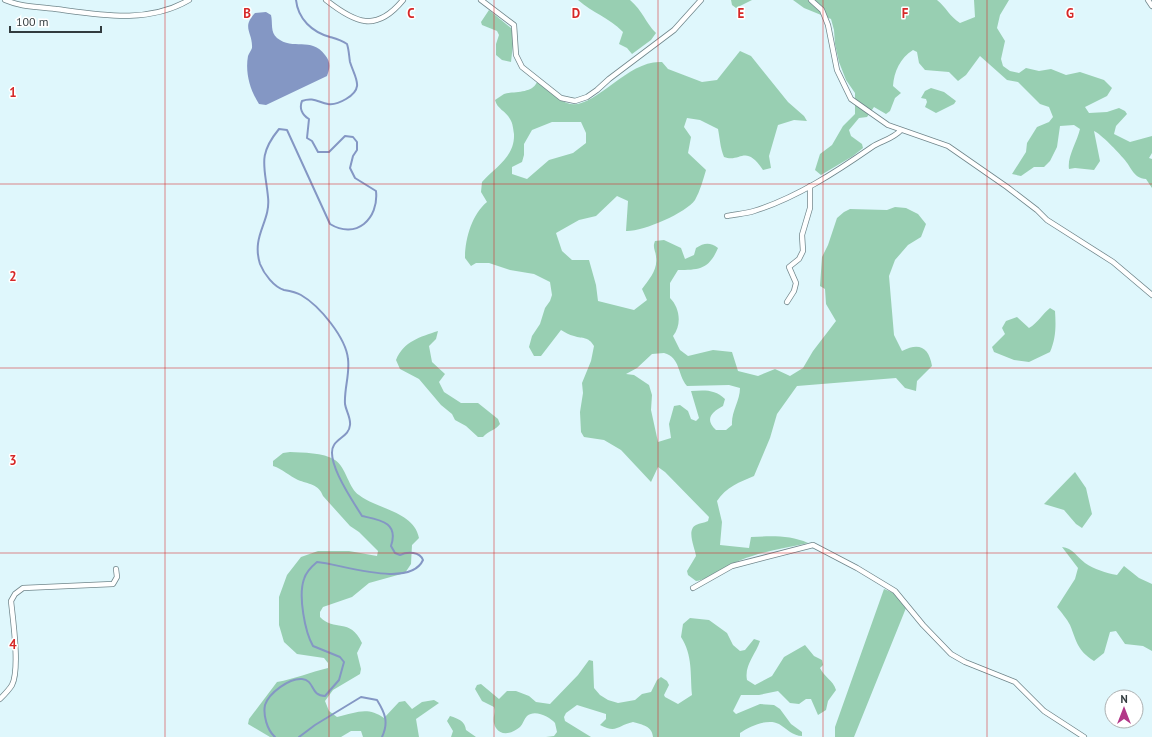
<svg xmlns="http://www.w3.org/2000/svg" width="1152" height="737" viewBox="0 0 1152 737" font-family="'PT Sans',sans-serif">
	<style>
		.forest { fill: #98cfb2; fill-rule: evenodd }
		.water { fill: #8497c4 }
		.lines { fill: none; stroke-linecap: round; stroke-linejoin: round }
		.stream { stroke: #8497c4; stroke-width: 2 }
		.minor-casing { stroke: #70868b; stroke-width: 6 }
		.minor { stroke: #fff; stroke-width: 4.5 }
		.grid { fill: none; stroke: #d62828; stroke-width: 1; stroke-opacity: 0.55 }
		.grid-label { font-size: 13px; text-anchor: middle; font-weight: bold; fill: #d62828; stroke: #fff; stroke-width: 3; stroke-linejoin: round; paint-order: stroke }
	</style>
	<rect width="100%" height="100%" fill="#dff7fc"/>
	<path class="forest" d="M578 0H630C643 11 645 22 656 33L651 40 632 54 627 48 619 44 623 32C608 17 593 13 578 0Z
		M731 0H752L736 8 732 5Z
		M793 0H937C946 7 950 17 960 23L975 17 974 0H1009L1000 15 997 28 1005 41 1001 59 1003 66 1010 71 1019 73 1026 68 1039 71 1051 69 1066 75 1080 72 1104 80 1112 88 1107 96 1085 107 1089 113 1107 112 1119 108 1125 111 1127 114 1116 126 1114 134 1130 142 1152 136V153L1149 158 1152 159V188L1146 179C1133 178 1132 168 1124 159 1118 152 1101 134 1094 131L1100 161 1094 170 1075 168 1069 169C1067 157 1077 142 1080 129L1074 125 1060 126 1057 147 1050 161 1044 167H1034L1021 176 1012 174 1026 152 1027 143 1037 127 1049 122 1053 117 1049 107 1040 104 1018 82 1007 80 980 56 966 75 958 81 949 72 925 70 919 63 917 52 913 50C900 58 894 72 893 86L901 93 895 98 890 111 886 114 874 107 867 117 859 118 849 130 851 136 862 144 863 148 853 156 821 175 815 170 820 154 832 145 843 126 855 114V93L846 80 839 62 835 44 834 30 831 19 804 8Z
		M489 10 511 28 514 35 511 62 502 60 496 55V44L499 35 497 31 482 25 481 22Z
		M740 51 751 56 788 102 804 116 807 121 794 120 778 125 769 156 771 168 763 170C745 143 741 163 724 157 720 147 720 139 718 129L700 120 687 118 684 127 691 137 688 153 706 170C703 180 700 191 695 200 686 213 642 232 626 231L628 201 617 196 596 216 579 220 556 233 562 251 572 260H589L596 285 598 301 634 310 647 300 642 289C649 279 658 270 656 257 656 251 652 248 655 241L664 240 681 248 685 259 694 255 696 248C704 243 710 242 718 248 709 269 700 270 678 270L670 283V298C680 308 682 325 673 336L680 350 688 356 713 350 732 352 738 371 758 376 775 369 790 376 803 368 813 351 836 321 826 304 825 289 820 286 822 257 828 245 837 218 844 212 850 209 887 210 895 207 906 208 918 214 926 224 921 237 908 245 895 260 889 276 894 335 902 351C919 342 929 347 932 366L917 381 916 391 905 388 896 378 797 386 777 414 770 438 754 476C740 482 726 487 717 501L722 522 720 545 749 548 751 537C771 536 790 535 808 543 786 548 762 551 741 560 728 565 708 580 696 581L688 575 687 571 696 556C695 548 686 530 696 525 700 523 704 523 708 521L709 517 665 472 658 467 651 482 621 450 604 440 584 437 581 432 580 412 583 393 582 383 591 361 594 346C588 336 583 339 574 336 569 335 565 332 561 330L541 356H534L529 347 532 336 540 324 545 308 550 301 552 295 550 282 534 274 510 270 489 263H476L471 266 465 258C465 239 472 214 487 202L481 192 482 182C495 167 515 157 514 134 513 128 513 124 510 119 506 111 497 109 495 100 498 98 501 96 504 94 514 91 532 94 537 82 548 88 554 98 567 103 592 113 627 59 662 62L668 69 702 82 717 80ZM552 122H581L586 133V143L573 153 549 160 527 179 512 174V167L522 162 524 155V144L532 130ZM664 353C681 358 677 374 687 386L729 385 740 388C740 401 731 412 732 425L726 430H716C704 419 712 412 723 406L725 399C715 389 704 390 691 391L699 418 696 421 691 419 688 411 680 405 674 406 669 424 671 438 658 442 651 410 652 395 649 385 634 375 626 374 637 368 652 354Z
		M931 88 944 92 956 101 954 104 936 113 925 107 927 102 926 99 921 98 925 91Z
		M1050 308 1055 311C1056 326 1056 338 1050 352L1029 362 1014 360 994 352 992 347 1005 334 1002 328 1006 321 1017 317 1029 328C1038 323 1042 314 1050 308Z
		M438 331 436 339 429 346 432 362 445 374 439 382 444 392 461 403H478L498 419 500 424C496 430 488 431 483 437H478L466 426 455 420 452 414 441 405 419 379 400 369 396 360C404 341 420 337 438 331Z
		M290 452C303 453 323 452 335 460 346 467 349 489 359 495 376 509 414 511 419 538L412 545 411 564 405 573 369 583 352 597 323 607 320 612V617C334 632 350 617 362 643L357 653 361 669 360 674 333 690 325 701 329 711 337 717C356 713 367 706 384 718L399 702 405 701 412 709 422 702 434 700 439 703 416 719 419 737H363L361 731H351L341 737H270L248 724 249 719 277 682C295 679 310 672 328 668V663L324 658 297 654 284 642 279 625V597L287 575 301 557 318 551H349L377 556 378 551 359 532 350 526 323 496C319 484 308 484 298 480 289 476 283 469 273 466V461L283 453Z
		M1075 472 1086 488 1092 514 1082 528 1076 524 1064 510 1044 504Z
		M1062 547C1073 548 1076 556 1085 563 1094 569 1106 573 1117 575L1124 566 1139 578 1152 584V651L1143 646 1125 644 1116 631 1110 632 1104 653 1094 661C1077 650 1077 642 1070 625 1067 619 1061 612 1057 607L1075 579 1078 568Z
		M884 589 894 593 906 608 854 737H835V727Z
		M690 618 709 620 727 633 733 645 740 651 745 650 754 639 760 641C756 654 744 665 747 680L755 685 772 676 784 657 805 645 814 656 822 660 823 665 820 668C824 677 833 680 836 690L828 701 826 710 818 715 811 699H806L799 704 790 703 778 691 759 695H741L733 711 736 714 760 704 774 705 780 709 791 724 802 732V736C793 736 787 729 779 724 768 718 750 726 740 733V737H653C652 726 643 725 633 722 618 725 617 734 600 725L606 719V714L577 705 566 713 564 717 565 721 591 737H546L554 736 557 732 555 723C550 717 535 709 527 716 524 719 523 724 520 727 513 733 502 737 496 728 491 720 496 714 494 707L482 701 475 689 477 685 481 684 499 699 507 691H516L529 696 536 702 550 704 578 675 589 660 593 661 594 688 600 695 608 700 618 703 635 700 642 694 651 692 657 680 661 677 667 681 669 685 664 695 665 697 678 704 692 695C690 673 693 656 681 637L683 624Z
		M450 716C459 719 465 721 466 730L476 737H451L453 731 447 721Z"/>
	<path class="water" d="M266 12 271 15C273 23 270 32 277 38 293 51 311 36 325 55 331 62 330 68 327 76L266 105 259 104C250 90 245 73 248 56 249 53 251 51 252 48 253 32 241 28 255 13Z"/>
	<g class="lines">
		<path class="stream" d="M275 737C267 730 263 715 265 705 269 693 289 678 302 679 315 680 310 696 325 696L339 680 344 662 340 657 313 646C305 632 298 596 304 579 306 572 311 567 317 562 341 564 410 589 423 560 420 552 408 551 400 555L395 553 391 546C399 522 380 520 362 516 354 503 324 460 334 445 339 437 349 436 350 425 351 418 346 411 345 404 344 389 350 374 348 359 346 338 320 306 301 295 296 292 290 291 284 290 274 287 264 274 260 264 251 235 271 222 268 197 265 166 257 156 279 129L287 130 330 224C356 240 379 219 376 191L355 178 350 168 353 156 357 150V142L353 137 345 136 329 152H318L312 141 307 138 309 119C302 115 299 108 302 101 313 97 318 102 328 104 334 105 341 102 346 99 365 88 355 78 350 62 349 56 349 50 347 44 341 40 337 39 330 37 312 32 298 19 296 0
			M299 737 315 725 361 697 377 700C385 713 389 722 382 737"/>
		<defs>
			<path id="minor" d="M5 0C24 8 37 6 56 9 101 15 148 24 189 0
				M326 0C355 23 376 33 403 0
				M481 0 514 25 516 55 522 67 561 98 575 101 587 97 597 90 609 79 674 30 701 0
				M811 0 822 10 828 25 837 70 851 99 888 125 948 146 1007 187 1037 210 1047 220 1113 262 1152 295
				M1148 0 1152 6
				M727 216C735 214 745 214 754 211 796 198 836 172 872 147 881 141 893 139 901 130
				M787 302 794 291 796 283 789 267 799 259 803 251 802 235 810 208V186
				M693 588 732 566 813 545 857 568 895 591 923 625 951 654 965 662 1015 682 1044 711 1084 737
				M0 699C4 695 9 690 12 685 20 669 13 620 11 601L15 594 23 588 113 584 117 577 116 569"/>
		</defs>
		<use href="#minor" class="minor-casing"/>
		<use href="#minor" class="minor"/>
	</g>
	<path class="grid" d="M165 0V737M329 0V737M494 0V737M658 0V737M823 0V737M987 0V737M0 184H1152M0 368H1152M0 553H1152"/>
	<g class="grid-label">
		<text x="247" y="18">B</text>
		<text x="411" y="18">C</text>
		<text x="576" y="18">D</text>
		<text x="741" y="18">E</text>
		<text x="905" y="18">F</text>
		<text x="1070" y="18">G</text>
		<text x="13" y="97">1</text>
		<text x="13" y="281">2</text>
		<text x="13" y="465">3</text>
		<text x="13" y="649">4</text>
	</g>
	<g transform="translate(1124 709)"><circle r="19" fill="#ffffff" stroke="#adb1b2"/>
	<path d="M0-3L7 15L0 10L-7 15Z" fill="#b23788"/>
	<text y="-6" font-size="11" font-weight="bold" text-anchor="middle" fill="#323b3e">N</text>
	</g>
	<path d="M10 26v6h91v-6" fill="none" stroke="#323b3e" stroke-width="2"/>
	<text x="16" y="26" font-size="12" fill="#323b3e" stroke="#ffffff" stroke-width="3" paint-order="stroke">100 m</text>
</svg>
